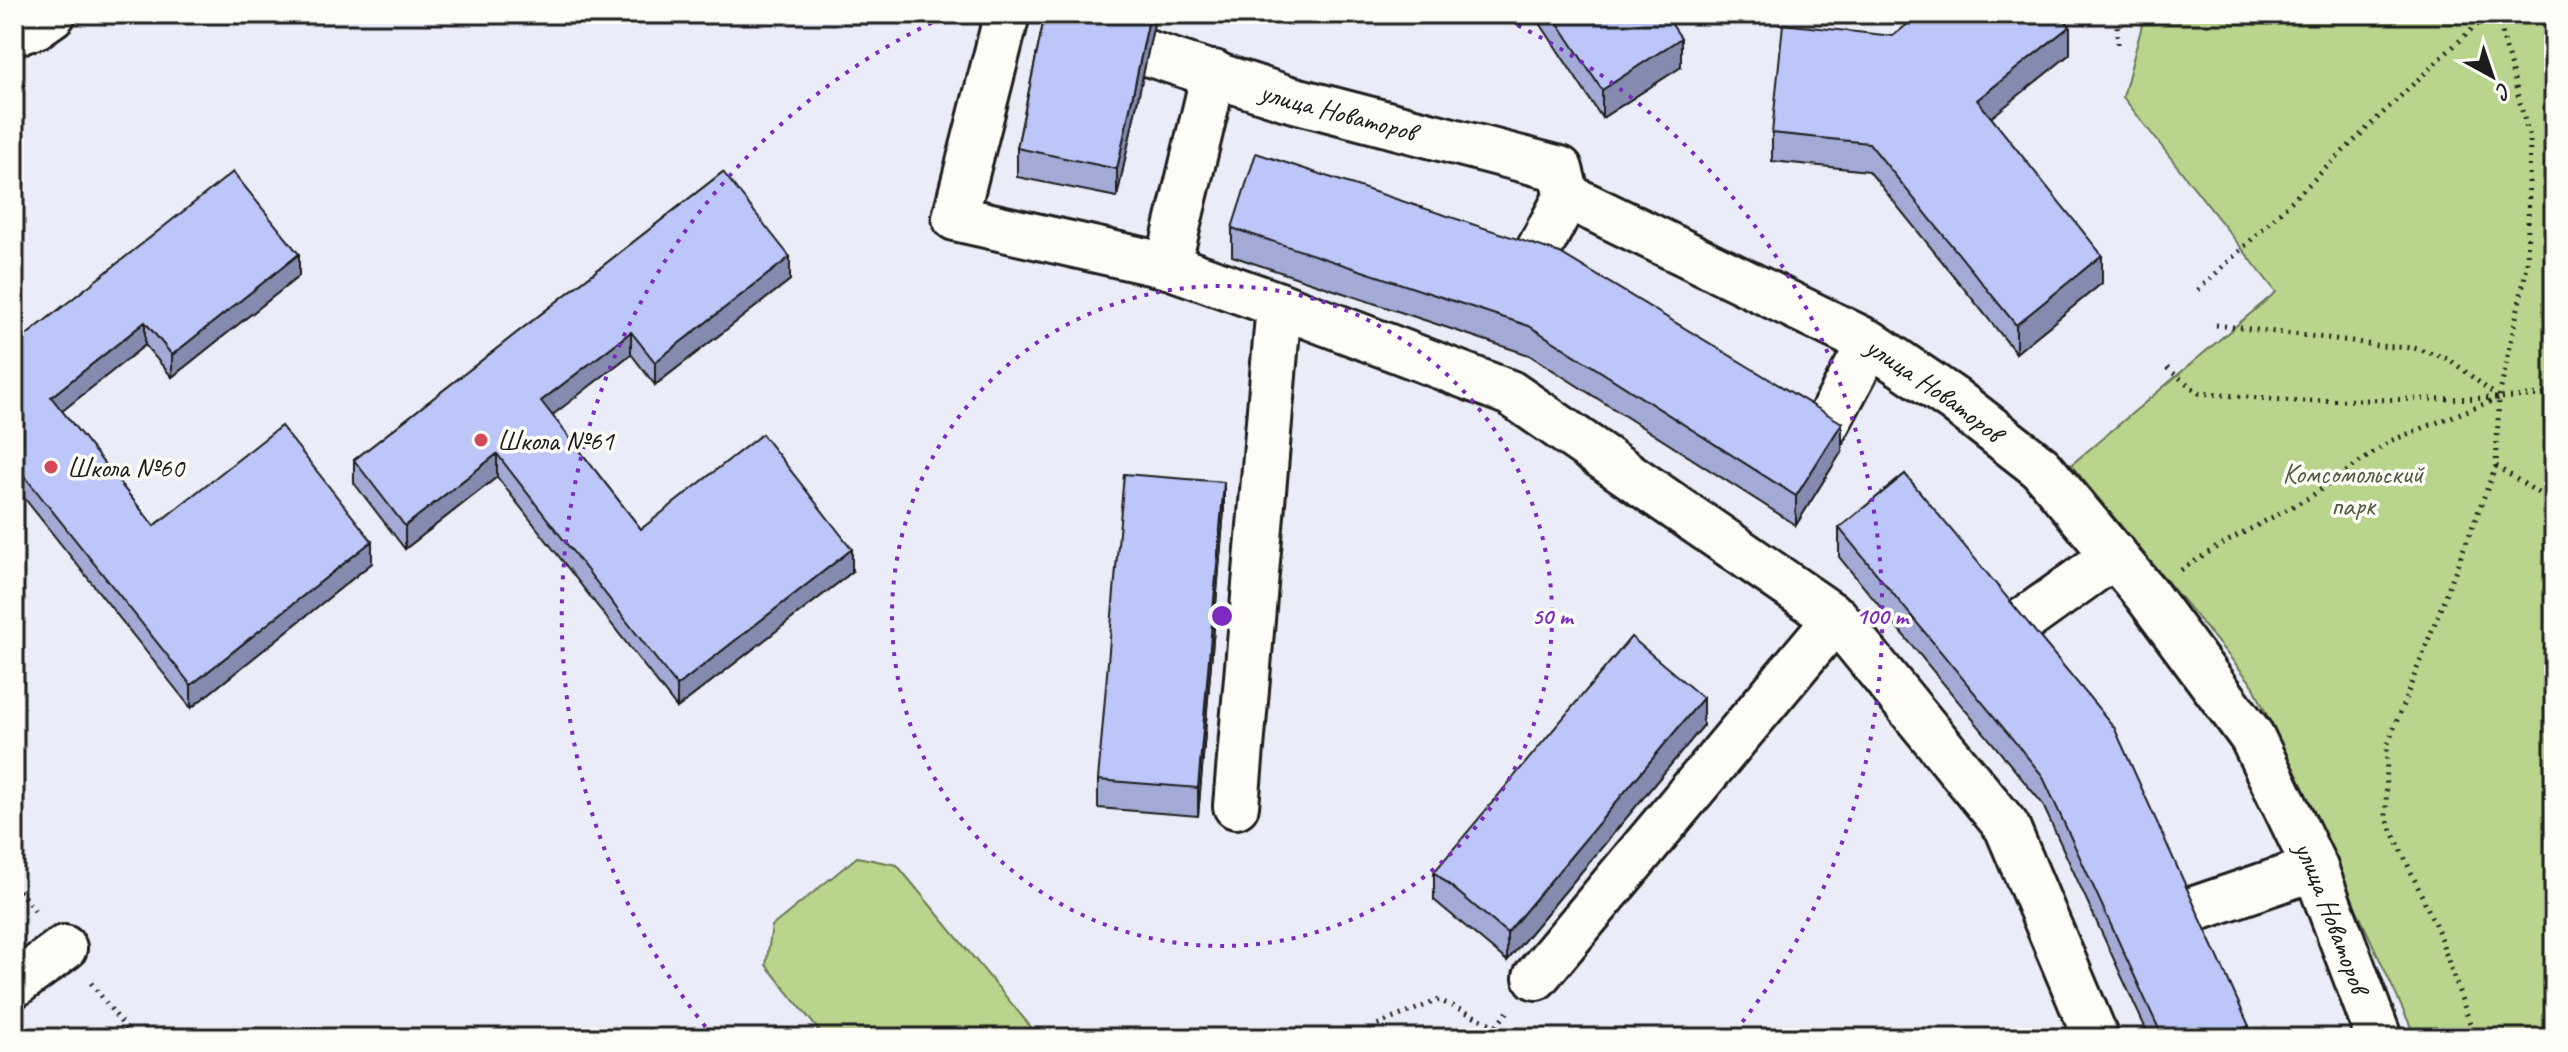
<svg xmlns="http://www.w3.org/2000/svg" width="2568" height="1052" viewBox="0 0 2568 1052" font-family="Caveat,sans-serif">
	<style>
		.green { fill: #b9d48c; stroke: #6a7854; stroke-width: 2 }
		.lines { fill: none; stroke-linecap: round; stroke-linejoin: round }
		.minor-casing { stroke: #1c1c1c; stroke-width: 50 }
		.path { stroke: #1c1c1c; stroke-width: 5; stroke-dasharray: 2 6; stroke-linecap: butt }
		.minor { stroke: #fdfcf7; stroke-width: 44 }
		.wall { fill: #a3aad5; stroke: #1c1c1c; stroke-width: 2 }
		.shaded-wall { fill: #848bae; stroke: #1c1c1c; stroke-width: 2 }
		.building { fill: #bdc6f8; stroke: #1c1c1c; stroke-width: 2 }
		.ring { fill: none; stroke: #7b2cbf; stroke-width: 4; stroke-dasharray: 4 8 }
		.poi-dot { fill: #d1495b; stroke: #fdfcf7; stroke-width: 3 }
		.labels { text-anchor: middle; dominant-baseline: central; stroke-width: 7; stroke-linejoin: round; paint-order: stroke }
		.street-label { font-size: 28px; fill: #1c1c1c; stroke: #fdfcf7 }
		.poi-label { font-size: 28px; fill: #1c1c1c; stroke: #fdfcf7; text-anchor: start }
		.park-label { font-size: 28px; fill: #535c43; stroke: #fdfcf7 }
		.centre { fill: #7b2cbf; stroke: #fdfcf7; stroke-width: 4 }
		.ring-label { font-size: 24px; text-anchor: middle; font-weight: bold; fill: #7b2cbf; stroke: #fdfcf7; stroke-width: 7; stroke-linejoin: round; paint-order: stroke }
	</style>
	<rect width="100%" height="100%" fill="#eaecf7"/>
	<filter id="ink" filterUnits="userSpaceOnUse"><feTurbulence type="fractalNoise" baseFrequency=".0125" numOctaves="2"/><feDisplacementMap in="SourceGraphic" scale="16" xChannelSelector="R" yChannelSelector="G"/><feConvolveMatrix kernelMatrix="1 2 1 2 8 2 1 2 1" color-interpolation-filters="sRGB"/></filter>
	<g filter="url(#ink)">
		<path class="green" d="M2145 14H2554V1038H2416L2253 685 2071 465 2276 292 2123 97Z
			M857 857 897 865 1040 1038H825L766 965 772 926Z"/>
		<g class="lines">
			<defs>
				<g id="minor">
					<path d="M1007 14 955 218 1168 266 1279 305 1236 806"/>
					<path d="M14 33 36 26 53 14"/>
					<path id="s1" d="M1147 53 1287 98 1560 169 1567 196"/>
					<path id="s2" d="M1567 196 1870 343 1954 400 2041 468 2146 594 2252 737 2315 868 2379 1038"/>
					<path d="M1168 266 1214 73"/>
					<path d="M1528 270 1567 196"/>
					<path d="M1279 305 1510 393 1836 618"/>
					<path d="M1819 438 1870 343"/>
					<path d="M2016 626 2115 555"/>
					<path d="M2192 910 2315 868"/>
					<path d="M1536 977 1836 618 2007 827 2096 1038"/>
					<path d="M14 985 64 948"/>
				</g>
			</defs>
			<use href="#minor" class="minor-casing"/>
			<path class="path" d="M2118 44 2117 23 2124 14
				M2198 290C2296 199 2390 103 2489 14
				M2216 325 2352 341 2378 346 2414 348 2449 359 2498 397
				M2167 368 2199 393 2296 401 2499 398 2554 394
				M2496 466 2554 503
				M2181 570 2217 547 2310 497 2390 441 2499 398
				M14 884 38 915
				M91 983 133 1038
				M1496 1026 1510 1009
				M1496 1026 1499 1038
				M1372 1038 1374 1026 1439 1000 1496 1026
				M2475 1038 2438 931 2386 817 2387 746 2496 466 2499 398 2527 266 2530 141 2497 14"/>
			<use href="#minor" class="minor"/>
		</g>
		<path class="wall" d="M1045 14H1156L1117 197 1017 177V148Z
			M1534 14H1665L1681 67 1602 118Z
			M2070 54 1991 117 2102 283 2016 353 1869 171 1772 161V133Z
			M723 172 790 280 655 385 631 354 552 415 641 529 852 572 677 708 497 477 405 549 354 483V460Z
			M1232 228 1560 253 1842 451 1796 525 1529 355 1232 256Z
			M299 276 172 377 145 345 62 411 154 526 372 563 191 708 14 485V345Z
			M1905 474 2249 1038H2150L2042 803 1839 557V528Z
			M1224 510 1198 816 1098 808V780Z
			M1703 726 1507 961 1434 900V872Z"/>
		<path class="shaded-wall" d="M1150 14H1156L1117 197V169Z
			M2070 26V54L1977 129V100Z
			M1681 38V67L1602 118V90Z
			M299 254V276L172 377V355Z
			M2102 255V283L2016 353V325Z
			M790 257V280L655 385V362Z
			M145 322V345L51 420V397Z
			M631 332V354L541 424V401Z
			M1842 423V451L1796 525V496Z
			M497 454V477L405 549V526Z
			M1224 482V510L1198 816V788Z
			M372 541V563L191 708V685Z
			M852 549V572L677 708V686Z
			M1703 698V726L1507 961V933Z
			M2249 1026V1038H2222Z"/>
		<path class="building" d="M1045 14H1150L1117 169 1017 148Z
			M1552 14H1665L1681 38 1602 90Z
			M1920 14H2060L2070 26 1977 100 2102 255 2016 325 1869 143 1772 133 1783 24 1893 36Z
			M1256 153 1560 253 1842 423 1796 496 1529 326 1232 228Z
			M233 172 299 254 172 355 145 322 51 397 154 526 281 426 372 541 191 685 14 463V345Z
			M723 172 790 257 655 362 631 332 541 401 641 529 762 434 852 549 677 686 497 454 405 526 354 460Z
			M1124 474 1224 482 1198 788 1098 780Z
			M1905 474 2114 727 2249 1026 2222 1038H2163L2042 775 1839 528Z
			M1631 637 1703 698 1507 933 1434 872Z"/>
	</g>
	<g class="ring">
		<circle cx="1222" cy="616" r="330"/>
		<path d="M713 1036A660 660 0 0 1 948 15M1496 15A660 660 0 0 1 1731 1036"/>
	</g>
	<g class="poi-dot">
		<circle cx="481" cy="440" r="8"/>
		<circle cx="51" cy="467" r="8"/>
	</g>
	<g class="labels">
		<g class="street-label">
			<text stroke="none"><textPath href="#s1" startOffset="200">улица Новаторов</textPath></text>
			<text stroke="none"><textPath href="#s2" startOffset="416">улица Новаторов</textPath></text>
			<text stroke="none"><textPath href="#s2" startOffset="1088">улица Новаторов</textPath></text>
		</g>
		<g class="poi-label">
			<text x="497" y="440">Школа №61</text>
			<text x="67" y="467">Школа №60</text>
		</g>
		<g class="park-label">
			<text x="2353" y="473">Комсомольский<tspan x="2353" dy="32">парк</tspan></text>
		</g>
	</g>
	<circle cx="1222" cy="616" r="12" class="centre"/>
	<g class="ring-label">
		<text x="1552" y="624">50 m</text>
		<text x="1882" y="624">100 m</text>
	</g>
	<rect width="2568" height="1052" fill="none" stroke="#fdfcf7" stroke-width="48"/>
	<rect x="24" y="24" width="2520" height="1004" fill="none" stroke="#1c1c1c" stroke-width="3" filter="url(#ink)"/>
	<g transform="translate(2492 76) rotate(140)" stroke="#fdfcf7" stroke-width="6" paint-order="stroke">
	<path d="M0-6L14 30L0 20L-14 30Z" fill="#1c1c1c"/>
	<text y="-12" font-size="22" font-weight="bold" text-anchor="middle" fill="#1c1c1c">С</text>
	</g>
</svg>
